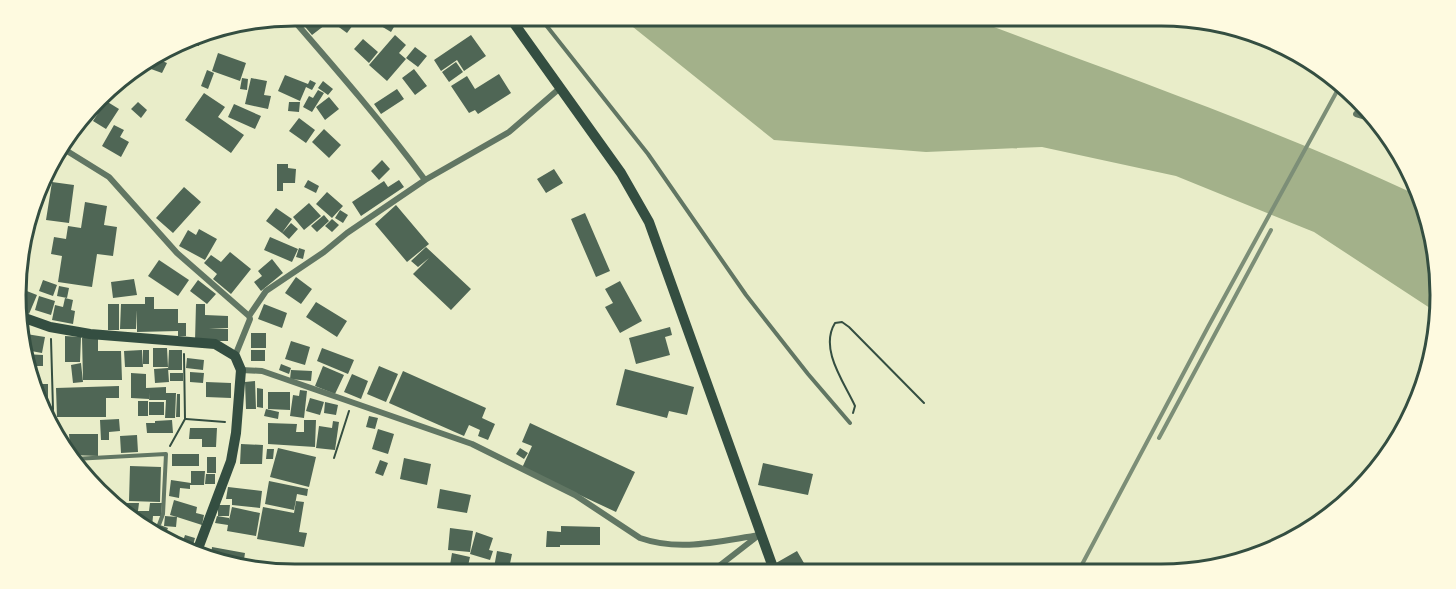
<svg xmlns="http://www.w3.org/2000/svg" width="1456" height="589" viewBox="0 0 1456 589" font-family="Signika,sans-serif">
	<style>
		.water { fill: #a3b18a }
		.building { fill: #4f6655 }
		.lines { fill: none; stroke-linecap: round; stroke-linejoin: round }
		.path { stroke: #344e41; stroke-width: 2 }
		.service { stroke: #617663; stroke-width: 4 }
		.minor { stroke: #617663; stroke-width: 6 }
		.secondary { stroke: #344e41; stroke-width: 10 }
		.rail { stroke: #7c8e77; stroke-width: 4 }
		.rim { fill: none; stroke: #344e41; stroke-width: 3 }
	</style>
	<rect width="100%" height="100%" fill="#e9edc9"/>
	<path class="water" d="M618 15H972L994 27C1136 81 1281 131 1419 196L1440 276 1436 312 1314 232 1176 176 1042 147 926 152 774 140Z"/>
	<path class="building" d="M295 15H317L325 25 312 35Z
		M343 15H348L356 21 347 33 336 25Z
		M373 15H401L391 32 371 20Z
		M198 34H201L199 46 181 44Z
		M395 35 406 45 399 53 406 59 387 81 369 65Z
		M471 35 486 56 464 71 457 60 441 71 434 60Z
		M363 39 378 52 369 63 354 49Z
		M415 47 427 56 418 67 406 58Z
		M218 53 246 63 240 81 212 71Z
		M155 58 167 63 162 73 151 69Z
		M456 62 463 72 449 82 442 72Z
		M414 69 427 86 415 95 402 78Z
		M207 70 214 73 208 89 201 86Z
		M499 74 511 93 478 114 475 110 469 113 451 86 467 76 475 89Z
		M285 75 308 84 310 80 316 83 312 90 306 87 300 101 278 91Z
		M242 78 248 79 247 90 240 89Z
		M251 78 267 81 264 95 271 96 268 109 245 104Z
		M323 81 333 89 328 95 318 88Z
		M397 89 404 99 381 114 374 104Z
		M318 90 324 93 312 112 303 107 309 96 313 98Z
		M204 93 225 107 218 117 244 135 231 153 185 120Z
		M329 97 339 109 325 120 316 107Z
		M106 101 119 109 106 129 93 121Z
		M138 102 147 110 141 118 131 109Z
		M289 102H300L299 112 288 111Z
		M234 104 261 116 255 129 228 117Z
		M299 118 315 130 306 143 289 131Z
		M114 125 124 130 120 137 129 142 121 157 102 146Z
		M324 129 341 145 329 158 312 142Z
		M382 160 390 169 379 180 371 171Z
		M277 164H288V168L296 169 295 183H283V191H277Z
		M554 169 563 183 546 193 537 179Z
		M308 180 319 186 316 193 304 187Z
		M399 180 404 187 361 216 352 202 384 181 388 187Z
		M52 182 74 185 69 223 46 220Z
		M184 187 201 202 173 233 156 218Z
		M327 192 343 206 332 218 316 204Z
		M85 202 107 206 104 225 117 227 113 256 97 254 92 287 58 282 62 256 51 254 54 237 66 239 68 226 81 228Z
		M309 203 321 216 304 230 293 217Z
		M396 205 429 244 407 262 375 224Z
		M276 208 292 219 282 233 266 221Z
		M340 210 348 215 343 223 335 218Z
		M585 213 610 271 596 277 571 219Z
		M324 215 329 221 317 232 311 226Z
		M332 219 339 225 332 232 325 226Z
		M291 223 298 229 289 239 282 233Z
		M199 229 217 239 205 260 179 246 188 230 196 235Z
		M270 237 298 249 292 262 264 250Z
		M426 247 471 289 451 310 413 274 429 258 418 267 411 261Z
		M299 248 305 250 303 259 296 257Z
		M230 252 251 269 231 294 213 279 217 274 204 263 211 255 221 262Z
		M272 259 283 273 261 291 254 282 262 276 258 271Z
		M159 260 189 280 178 296 148 276Z
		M296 277 312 289 301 304 285 293Z
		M134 279 137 295 113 298 111 282Z
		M43 280 57 285 53 296 39 291Z
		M198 280 216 294 207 304 190 291Z
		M620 281 642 321 620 333 605 307 613 303 605 289Z
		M59 286 69 288 67 298 57 296Z
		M19 288 37 295 29 314 19 310Z
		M39 296 55 301 51 315 35 310Z
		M145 297H154V309H178V323H186V336H178V331L137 332V310L136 329H120L121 304H145Z
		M65 298 73 300 71 310 75 311 73 324 52 320 55 305 63 307Z
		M316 302 347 321 337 337 306 317Z
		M108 304H119V330H108Z
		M196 304H205V315L228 316V328H209L228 329V341H195Z
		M264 304 287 313 282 328 258 319Z
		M670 327 672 335 665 337 670 355 636 364 629 338Z
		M20 333 45 337 42 353 20 349Z
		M251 333H266V348H251Z
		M65 336 81 337 80 362H65Z
		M82 338H98V351H121L122 380H83Z
		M291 341 310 347 305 365 285 359Z
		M153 348H167L168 367H153Z
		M322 348 354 360 348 374 317 361Z
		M142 350 143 367H125L124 351Z
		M143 350H149V364H143Z
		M169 350H182V370H168Z
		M251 350H265V361H251Z
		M24 354 43 355V366H36V375L30 374Z
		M187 358 204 360 203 370 186 368Z
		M81 363 83 382 73 383 71 365Z
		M281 364 291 368 289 374 279 370Z
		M323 366 344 375 335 394 315 386Z
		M379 366 398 374 386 402 367 394Z
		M168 368 169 382 155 383 154 369Z
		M625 369 694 387 687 415 669 411 667 418 616 405Z
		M291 370 312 371 311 381 290 379Z
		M403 371 486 408 482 418 495 424 488 440 478 436 480 430 469 425 464 436 389 403Z
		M190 372 204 373 203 383 190 382Z
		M131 373 146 374V388L166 387V393H176L175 418H165L166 400H149L150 392 149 399 131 398Z
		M170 373H183V381H170Z
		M352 374 368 381 361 399 344 392Z
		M255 381 256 409H246L245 382Z
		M206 382 231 383V398L206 397Z
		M33 384H48V402H40Z
		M119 386V398H106V417H57L56 388Z
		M257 388 263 389V408L257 407Z
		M300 390 307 391 304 418 290 416 293 395 299 396Z
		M268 392H290V410L268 409Z
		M177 394H180V417H176Z
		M310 398 324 402 320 415 306 411Z
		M138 401H148V416H138Z
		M149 402H164V415H149Z
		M325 402 338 405 336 415 324 413Z
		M266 409 279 412 278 419 264 416Z
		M369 416 378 418 375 429 366 427Z
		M119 419 120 431 109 432V440H101L100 420Z
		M172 420 173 433H147L146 423H155V421Z
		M304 420H316L315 447 268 444V423L297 424 296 432H304Z
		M333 421 339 422 335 450 316 448 319 426 332 428Z
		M530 423 635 472 616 512 522 468 532 446 522 442Z
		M190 428H217L216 447H202V439H189Z
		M378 429 394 434 388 454 372 449Z
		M69 434H98V456L71 455Z
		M137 435 138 452 121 453 120 436Z
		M241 444 263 445 262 464H240Z
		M278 448 316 457 309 487 270 477Z
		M520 448 528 453 524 459 516 454Z
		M267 449H274L273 459H266Z
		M172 454H199V466H172Z
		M207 457H216V473H207Z
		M404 458 431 464 427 485 400 479Z
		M380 460 388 463 383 476 375 473Z
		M763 463 813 474 808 495 758 485Z
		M130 466 161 467 160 502 129 501Z
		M191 471H205L204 485H190V489L180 488 179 498 169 496 171 480 191 483Z
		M206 474H215V484H205Z
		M269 481 308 489 307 496 297 494 294 510 265 504Z
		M228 487 262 491 260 508 232 505V499H226Z
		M440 489 471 495 467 513 437 508Z
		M174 500 197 507 196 513 204 515 202 525 177 517 176 527 164 526 165 516 177 517 170 515Z
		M296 501 304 502 299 532 307 533 304 547 257 539 263 507 294 513Z
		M124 503H139L138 511H149L150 503H162L161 516H153L152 527H145L124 516Z
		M218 505H230L229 516H218Z
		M232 507 260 513 256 536 227 531 228 525 215 523 217 516 229 518V520Z
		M160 525 168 528 164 537 157 533Z
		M561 526 600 527V545H560V534V547H546L547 531 561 532Z
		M450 528 473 531 470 552 448 550Z
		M476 532 493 538 489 550 493 551 490 560 470 554Z
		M185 535 195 538 191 552 181 547Z
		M212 547 245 553 243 566 219 562V559L211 557Z
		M497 551 512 554 508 573H493Z
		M797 551 808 570 812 567 815 573H781L776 563Z
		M452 553 470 557 467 570 479 574H453L454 566 450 565Z
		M512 566 524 570 523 573H510Z"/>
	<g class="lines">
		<path class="path" d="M853 413 855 406C844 382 819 349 835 323L842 322 849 327 924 403
			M186 419 225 422
			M50 426 53 409 51 339
			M170 446 185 419 184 354
			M334 458 349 411"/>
		<path class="service" d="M538 15 648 154 746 295 808 374 850 423
			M74 459 166 454 163 514 156 533"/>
		<path class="minor" d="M290 16C336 69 383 123 425 180
			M1356 114 1373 119
			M59 146 109 177 177 253 249 316
			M235 356 250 319 249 316 266 291 324 252 347 233 425 180 509 132 560 88
			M241 370 262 371 472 444 575 495 640 538C680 552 719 541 760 535
			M710 573 759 535"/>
		<path class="secondary" d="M508 15 621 173 649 222 775 573
			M19 316 50 327 90 334 215 344 235 356 241 370 236 433 231 461 196 554"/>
		<path class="rail" d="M1159 438 1271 230
			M1078 572 1208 327 1342 82"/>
	</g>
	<path d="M0 0H1456V589H0ZM295 26H1161A269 269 0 0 1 1430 295V295A269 269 0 0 1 1161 564H295A269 269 0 0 1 26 295V295A269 269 0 0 1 295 26Z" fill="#fefae0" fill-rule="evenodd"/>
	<path class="rim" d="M295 26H1161A269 269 0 0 1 1430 295V295A269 269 0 0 1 1161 564H295A269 269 0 0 1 26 295V295A269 269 0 0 1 295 26Z"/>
</svg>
